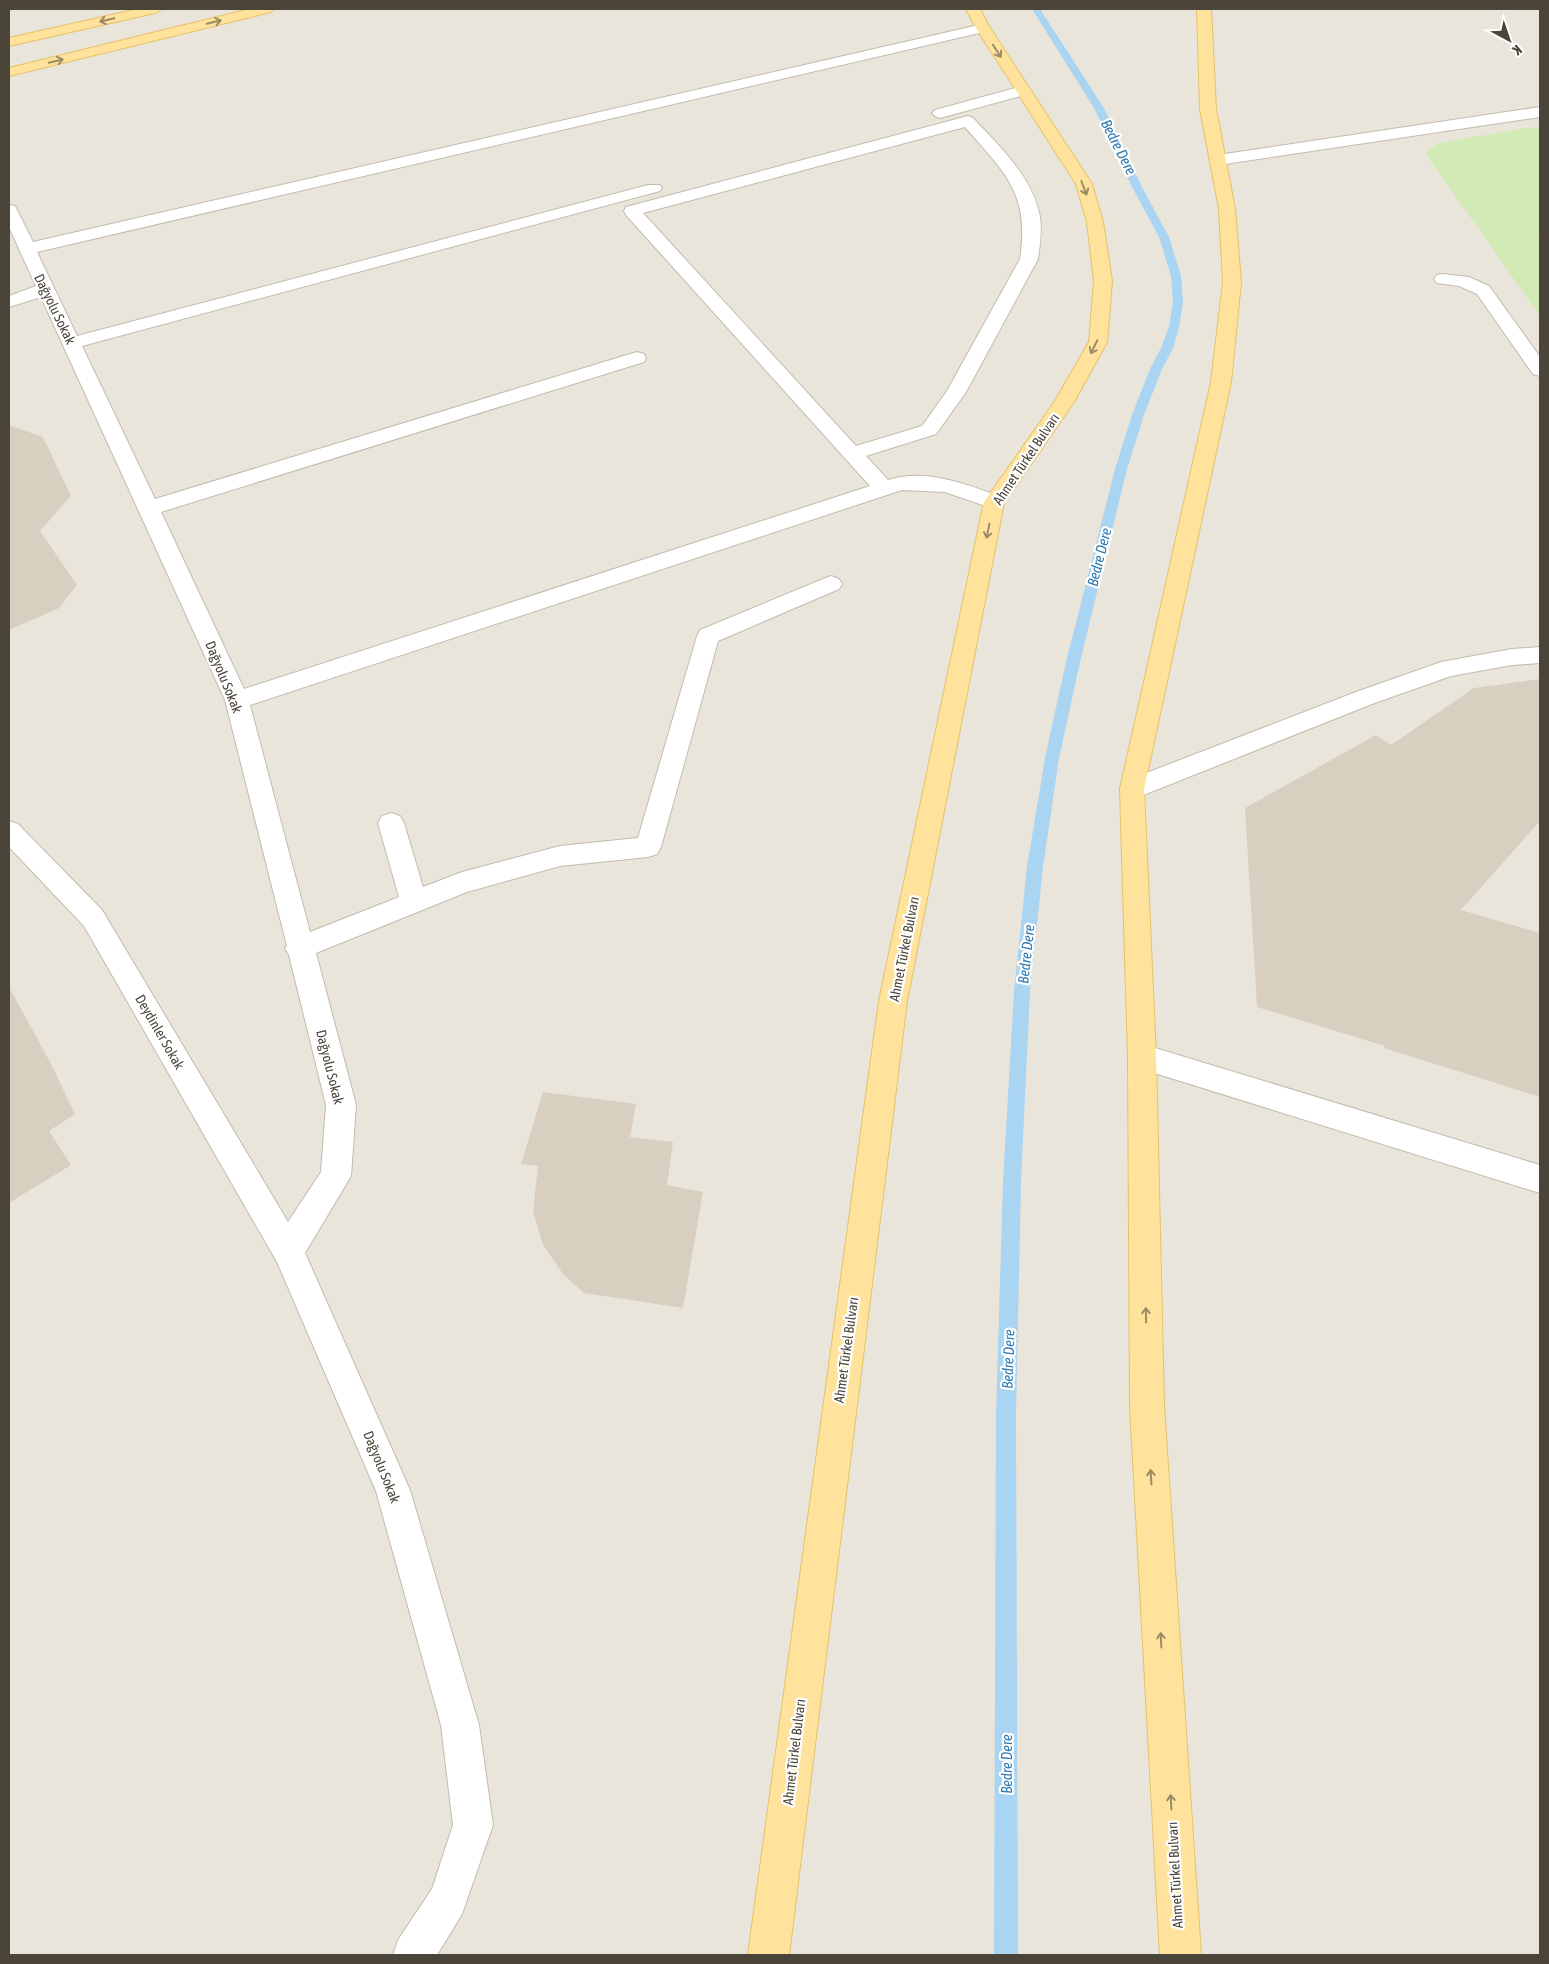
<svg xmlns="http://www.w3.org/2000/svg" width="1549" height="1964" viewBox="0 0 1549 1964" font-family="'Asap Condensed',sans-serif">
	<style>
		.residential { fill: #eae5da }
		.green { fill: #d2eab5 }
		.lines { fill: none; stroke-linecap: round; stroke-linejoin: round }
		.stream { fill: #a9d4f2; fill-rule: evenodd }
		.building { fill: #d8cfc1 }
		.minor-casing { stroke: #c2bbae; stroke-width: 2 }
		.major-casing { stroke: #e6c16a; stroke-width: 2 }
		.minor { fill: #fff; fill-rule: evenodd }
		.major { fill: #ffe39c; fill-rule: evenodd }
		.oneway { stroke: #9c8c66 }
		.labels { text-anchor: middle; dominant-baseline: central; stroke-width: 4.5; stroke-linejoin: round; paint-order: stroke }
		.street-label { font-size: 14px; fill: #4b4439; stroke: #fff }
		.water-label { font-size: 15px; font-style: italic; fill: #2e7ab2; stroke: #fff }
	</style>
	<rect width="100%" height="100%" fill="#f6f3ec"/>
	<path class="residential" d="M9 9H1540V1955H9Z"/>
	<path class="green" d="M1540 126V234L1537 236 1540 238V316L1425 153 1438 143Z"/>
	<g class="lines">
		<path class="stream" d="M1032 9H1040L1104 108 1142 187 1169 237 1181 276 1183 302 1179 327 1173 348 1162 369 1144 415 1127 469 1080 662 1059 758 1043 867 1030 991 1021 1182 1016 1414 1018 1955H994L996 1414 1003 1182 1014 991 1027 867 1045 758 1066 662 1115 469 1132 415 1150 369 1161 348 1169 327 1173 302 1171 276 1159 237 1132 187 1094 108Z"/>
	</g>
	<path class="building" d="M9 425 43 437 71 496 40 531 77 585 59 608 9 630Z
		M1540 679V821L1461 910 1540 933V1097L1384 1048 1385 1046 1257 1007 1245 808 1376 735 1391 745 1474 688Z
		M9 987 50 1062 75 1114 49 1131 71 1165 9 1203Z
		M543 1092 636 1104 630 1137 673 1142 667 1185 703 1192 683 1308 584 1293 563 1274 543 1245 533 1212 538 1166 521 1164Z"/>
	<g class="lines">
		<defs>
			<path id="minor" d="M983 24 988 25 990 28 988 31 37 252 77 336 648 185H660L662 188 660 191 82 346 155 499 630 354 637 352 644 354 646 358 644 362 161 512 244 689 870 486 626 215 624 211 626 207 968 116 973 118C999 146 1033 177 1040 217 1042 231 1040 245 1038 259L966 392 936 434 866 456 888 480C926 468 966 484 1001 497L1004 502 1001 507 994 509 945 492 902 490 250 705 310 932 399 897 378 823 382 816 391 813 400 816 404 823 423 887 462 872 560 846 638 838 697 636 700 630 823 579 831 576 839 579 842 584 839 589 718 641 661 847 657 854 648 857 560 866 467 892 316 953 356 1105 351 1176 305 1253 410 1490 479 1725 493 1825 462 1914 437 1955H393L398 1940 432 1889 453 1825 441 1725 376 1491 277 1262 84 926 9 847V821L18 824 102 910 288 1222 321 1172 326 1105 289 955 285 948 287 946 225 700 41 297 9 307V296L36 286 9 227V205L15 206 33 242ZM965 127C1005 173 1030 193 1020 259L947 391 922 426 856 446 643 213Z
				M1023 86 1028 88 1031 91 1028 94 940 118 935 116 932 113 935 110Z
				M1540 107V117L1218 165 1212 163 1210 160 1212 157 1218 155Z
				M1443 274 1469 277 1489 286 1540 357V376L1533 374 1477 294 1459 286 1437 283 1434 279 1437 275Z
				M1540 647V663L1512 665 1451 676 1372 704 1141 796 1132 799 1123 796 1120 789 1123 782 1356 692 1441 662 1512 649Z
				M1142 1044 1540 1165V1193L1132 1066 1128 1057 1132 1048Z"/>
			<path id="major" d="M138 9H162L155 13 9 46V38Z
				M250 9H273L271 12 9 76V68Z
				M966 9H980L990 28 1092 184 1103 222 1112 281 1107 342 1074 402 1004 503 907 1001 789 1955H748L879 1001 984 502 1055 401 1089 342 1094 281 1087 222 1076 184 976 28Z
				M1197 9H1211L1216 109 1235 209 1241 282 1231 382 1144 789 1156 1057 1164 1406 1201 1955H1160L1130 1406 1128 1057 1120 789 1211 382 1223 282 1219 209 1200 109Z"/>
		</defs>
		<use href="#minor" class="minor-casing"/>
		<use href="#major" class="major-casing"/>
		<use href="#minor" class="minor"/>
		<use href="#major" class="major"/>
	</g>
	<defs><path id="oneway-shaft" d="M-6 0H5M1.5-3L5.5 0L1.5 3" fill="none" stroke-width="1.6" stroke-linecap="round" stroke-linejoin="round" transform="scale(1.25)"/></defs>
	<g class="oneway">
		<use href="#oneway-shaft" transform="translate(107 20) rotate(167)"/>
		<use href="#oneway-shaft" transform="translate(214 22) rotate(-14)"/>
		<use href="#oneway-shaft" transform="translate(997 51) rotate(57)"/>
		<use href="#oneway-shaft" transform="translate(56 61) rotate(-14)"/>
		<use href="#oneway-shaft" transform="translate(1084 188) rotate(69)"/>
		<use href="#oneway-shaft" transform="translate(1094 347) rotate(116)"/>
		<use href="#oneway-shaft" transform="translate(988 531) rotate(101)"/>
		<use href="#oneway-shaft" transform="translate(1146 1315) rotate(-91)"/>
		<use href="#oneway-shaft" transform="translate(1151 1477) rotate(-93)"/>
		<use href="#oneway-shaft" transform="translate(1161 1640) rotate(-93)"/>
		<use href="#oneway-shaft" transform="translate(1171 1802) rotate(-93)"/>
	</g>
	<g class="labels">
		<g class="street-label">
			<text transform="translate(55 309) rotate(64)">Dağyolu Sokak</text>
			<text transform="translate(1026 459) rotate(-56)">Ahmet Türkel Bulvarı</text>
			<text transform="translate(224 677) rotate(68)">Dağyolu Sokak</text>
			<text transform="translate(904 949) rotate(-79)">Ahmet Türkel Bulvarı</text>
			<text transform="translate(160 1032) rotate(60)">Deydinler Sokak</text>
			<text transform="translate(330 1067) rotate(76)">Dağyolu Sokak</text>
			<text transform="translate(846 1350) rotate(-82)">Ahmet Türkel Bulvarı</text>
			<text transform="translate(382 1467) rotate(68)">Dağyolu Sokak</text>
			<text transform="translate(794 1752) rotate(-83)">Ahmet Türkel Bulvarı</text>
			<text transform="translate(1175 1875) rotate(-93)">Ahmet Türkel Bulvarı</text>
		</g>
		<g class="water-label">
			<text transform="translate(1119 147) rotate(63)">Bedre Dere</text>
			<text transform="translate(1099 557) rotate(-76)">Bedre Dere</text>
			<text transform="translate(1026 954) rotate(-84)">Bedre Dere</text>
			<text transform="translate(1008 1359) rotate(-88)">Bedre Dere</text>
			<text transform="translate(1006 1764) rotate(-90)">Bedre Dere</text>
		</g>
	</g>
	<rect width="1549" height="1964" fill="none" stroke="#4b4439" stroke-width="20"/>
	<g transform="translate(1509 40) rotate(140)" stroke="#ffffff" stroke-width="4" paint-order="stroke">
	<path d="M0-4L9 19L0 12L-9 19Z" fill="#4b4439"/>
	<text y="-8" font-size="14" font-weight="bold" text-anchor="middle" fill="#4b4439">K</text>
	</g>
</svg>
